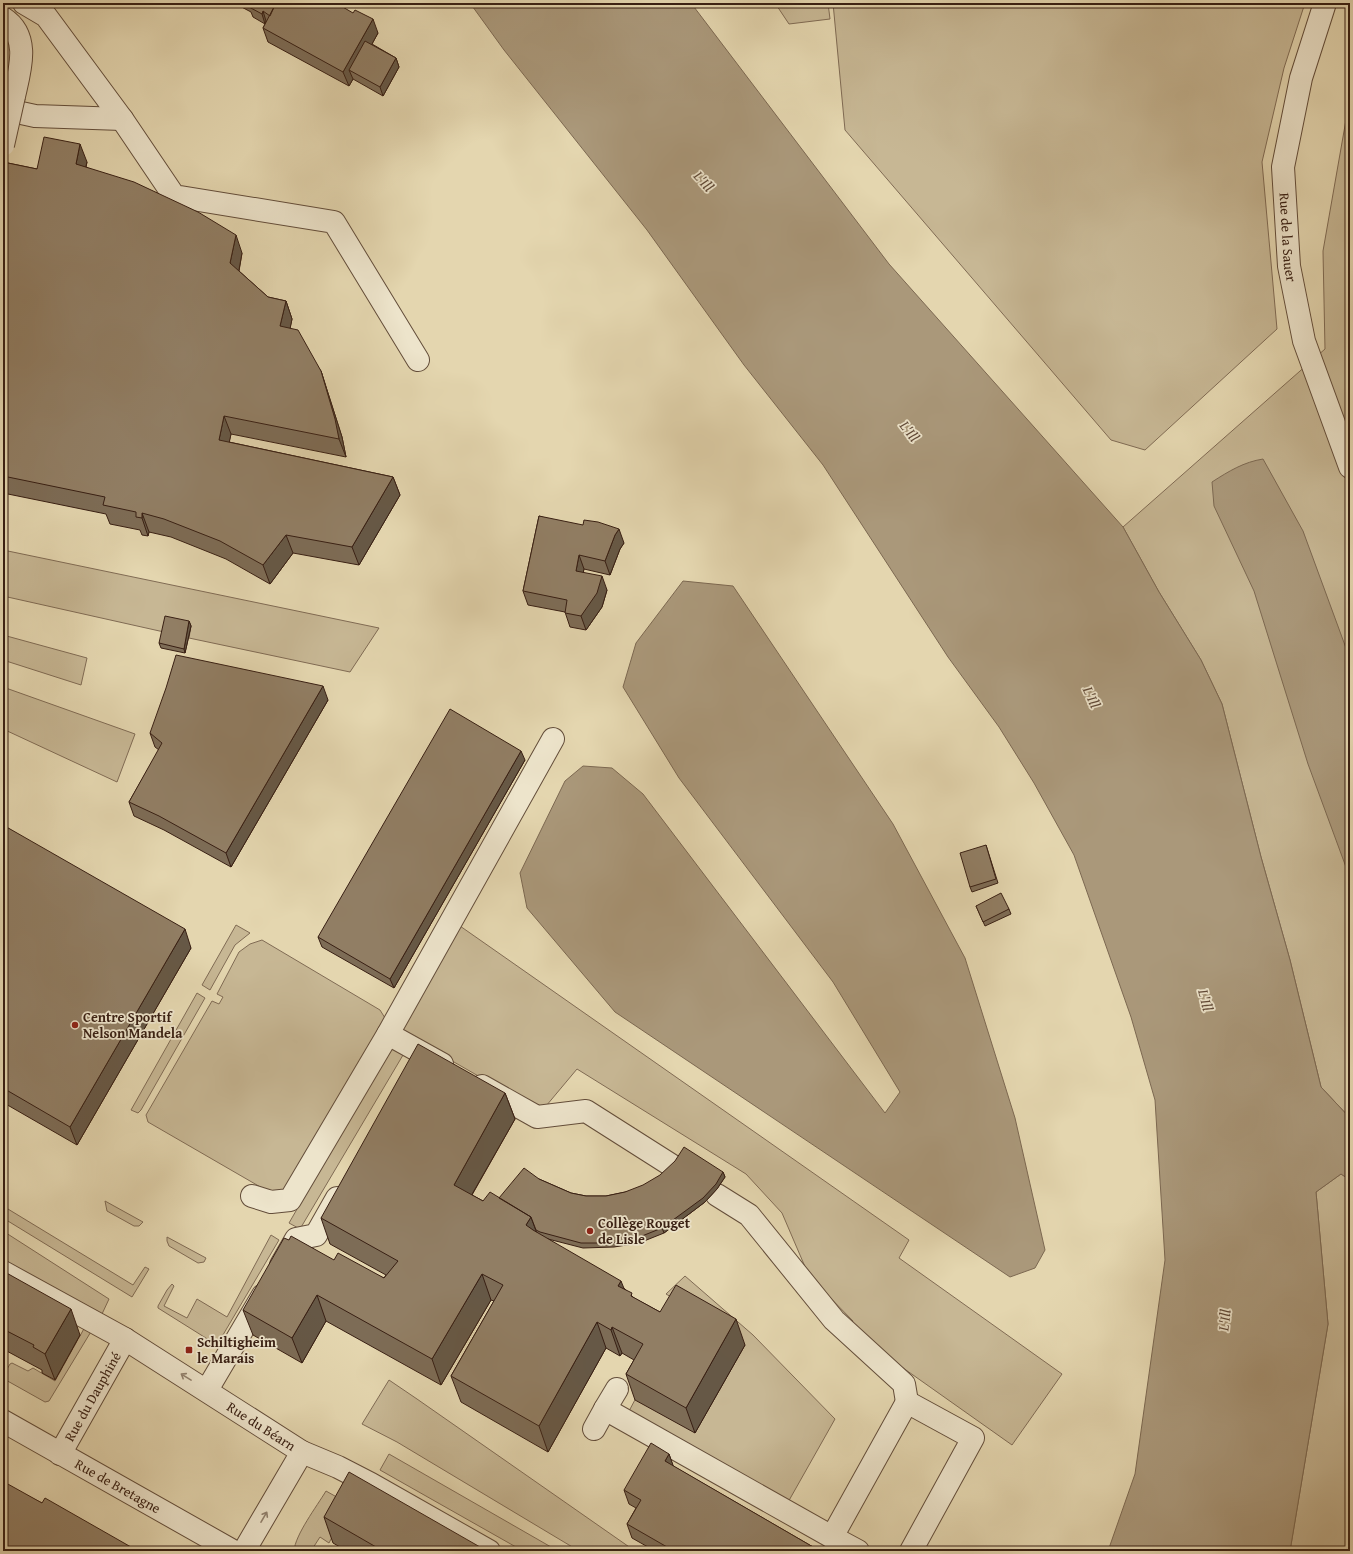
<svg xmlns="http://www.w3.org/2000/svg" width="1353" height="1554" viewBox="0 0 1353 1554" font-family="'Gentium Book Plus',serif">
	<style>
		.green { fill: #c7b794; stroke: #806b54 }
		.water { fill: #aa987a; stroke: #7c6851 }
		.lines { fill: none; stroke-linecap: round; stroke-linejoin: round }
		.minor-casing { stroke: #634d3a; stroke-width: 24 }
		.minor { stroke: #ede4cb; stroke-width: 22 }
		.minor-bridge-casing { stroke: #634d3a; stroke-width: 24; stroke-linecap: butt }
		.minor-bridge { stroke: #ede4cb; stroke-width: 22 }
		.wall { fill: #7d6c56; stroke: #381f13 }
		.shaded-wall { fill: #665846; stroke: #381f13 }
		.building { fill: #917e64; stroke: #381f13 }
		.oneway { stroke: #92826f }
		.poi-dot { fill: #8f2418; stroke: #ede4cb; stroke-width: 1.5 }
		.labels { text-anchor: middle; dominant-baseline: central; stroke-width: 3.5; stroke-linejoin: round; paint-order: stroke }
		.street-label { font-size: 14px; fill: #381f13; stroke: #ede4cb }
		.poi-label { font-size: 14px; font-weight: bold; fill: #381f13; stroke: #ede4cb; text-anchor: start }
		.water-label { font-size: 15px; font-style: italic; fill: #604937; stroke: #ede4cb }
	</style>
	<rect width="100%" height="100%" fill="#e4d6af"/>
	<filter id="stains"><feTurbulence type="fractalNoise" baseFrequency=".005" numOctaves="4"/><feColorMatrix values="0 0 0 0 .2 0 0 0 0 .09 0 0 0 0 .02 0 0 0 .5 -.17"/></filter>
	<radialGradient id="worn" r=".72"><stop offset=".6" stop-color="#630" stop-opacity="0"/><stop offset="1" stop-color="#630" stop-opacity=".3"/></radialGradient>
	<path class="green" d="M775 3H828L830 19 789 24Z
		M833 3H1305L1284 68 1262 162 1277 329 1145 450 1111 440 845 130Z
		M1350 97V1118L1321 1087 1290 960 1261 857 1222 704 1201 660 1159 592 1123 527 1325 349 1323 251Z
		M3 550 379 628 350 672 189 638 191 626 164 632 3 596Z
		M3 635 87 658 81 685 3 660Z
		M3 687 135 734 117 782 3 729Z
		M236 925 250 933 235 945 210 990 202 985Z
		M460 926 909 1240 899 1258 1062 1374 1012 1445 848 1329 853 1321 809 1276 782 1213 746 1174 577 1069 541 1112 400 1031Z
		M262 940 380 1010 385 1018 287 1193 269 1192 148 1122 146 1115 212 1001 219 1004 223 997 217 994 239 952 250 944Z
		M197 993 205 998 141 1110 138 1113 131 1110Z
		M393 1043 406 1050 300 1229 289 1223Z
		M1341 1174 1350 1180V1551H1290L1328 1324 1316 1192Z
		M105 1201 143 1222 139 1226H134L107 1211Z
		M3 1206 133 1285 145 1267 149 1269 132 1297 3 1218Z
		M3 1231 109 1299 102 1314 3 1260Z
		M271 1235 279 1240 217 1345 158 1308V1306L167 1290 172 1284 174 1286 164 1306 187 1318 197 1299 227 1317Z
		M167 1237 206 1258 204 1262 198 1263 169 1246 167 1241Z
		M685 1276 753 1335 835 1419 787 1504 628 1413 685 1305 666 1294Z
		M86 1325 92 1330 49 1401 45 1402 4 1379 3 1376 10 1364 12 1363 28 1371 33 1368 55 1381Z
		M389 1380 417 1399 635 1551H579L397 1442 362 1424Z
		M389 1454 558 1551H523L380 1470Z
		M326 1491 342 1500 344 1514 329 1543 320 1537 311 1551H294C295 1535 317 1506 326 1491Z"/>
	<path class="water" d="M470 3H691L889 264 1123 527 1159 592 1201 660 1222 704 1261 857 1290 960 1321 1087 1350 1118V1180L1341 1174 1316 1192 1328 1324 1290 1551H1108L1135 1474 1165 1260 1155 1100 1131 1017 1074 855 1034 783 999 727 948 657 823 465 744 365 647 230 504 50Z
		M1263 459 1303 531 1350 659V878L1308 764 1254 591 1214 506 1212 482C1229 471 1244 462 1263 459Z
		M683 581 733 586 893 824 965 958 1015 1118 1045 1250 1035 1268 1010 1277 615 1012 527 908 520 873 565 781 583 766 612 768 643 794 885 1113 900 1092 833 982 679 778 623 687 636 643Z"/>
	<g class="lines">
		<defs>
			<g id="minor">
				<path d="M24 3 46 16 122 119 174 196 334 222 418 360"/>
				<path id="s1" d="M1325 3 1301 78 1283 167 1289 266 1304 341 1350 467"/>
				<path d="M3 18C31 36 20 70 14 96"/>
				<path d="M3 109 35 116 122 119"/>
				<path d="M388 1034 553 739"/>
				<path d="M482 1086 537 1117 586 1111 671 1165"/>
				<path d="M717 1195 749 1215 834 1320 904 1384 907 1402"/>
				<path d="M252 1196 271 1202 290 1200 388 1034 442 1064"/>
				<path d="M281 1265 296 1239 316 1235 337 1198"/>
				<path id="s2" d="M3 1272 125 1339 302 1452 244 1551"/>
				<path d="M207 1390 263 1295"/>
				<path d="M605 1409 617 1389"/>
				<path id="s3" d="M3 1421 233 1551"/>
				<path d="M594 1429 605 1409 832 1537"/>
				<path d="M302 1452 338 1467 371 1484 489 1551"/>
				<path id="s4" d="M60 1454 125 1339"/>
				<path d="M858 1551 832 1537 907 1402 973 1438 911 1551"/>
			</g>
		</defs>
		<use href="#minor" class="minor-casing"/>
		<use href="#minor" class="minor"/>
		<defs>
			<path id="minor-bridge" d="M3 145 14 96"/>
		</defs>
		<use href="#minor-bridge" class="minor-bridge-casing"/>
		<use href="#minor-bridge" class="minor-bridge"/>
	</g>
	<path class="wall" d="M234 3H336L378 33 372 44 396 58 399 67 383 96 353 79 349 86 268 42 263 28 265 24 253 17 251 12Z
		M3 162 37 169 87 162 86 167 242 253 239 271 268 297 286 301 292 319 290 328 321 371 327 390 342 437 346 457 231 434 229 442 393 477 400 495 359 565 293 553 270 584 226 559 171 537 149 532 148 536 142 535 140 530 110 524 106 514 3 493Z
		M539 516 624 543 620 549 610 575 584 569 583 572 607 590 602 607 586 630 570 627 565 612 528 605 523 591Z
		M189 621 191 626 185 653 161 648 159 643Z
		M328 700 231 867 164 830 134 816 129 802 159 750 155 747 150 733Z
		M525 760 394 988 322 947 318 937Z
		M3 825 191 948 77 1145 4 1103 3 1105Z
		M986 845 998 883 972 892 970 887Z
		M976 906 1009 909 1011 914 985 926Z
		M505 1093 515 1119 472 1195 483 1201 499 1198 539 1179 571 1193 586 1196H606L723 1172 725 1177 717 1189 705 1202 664 1233 639 1243 614 1247 583 1248 548 1239 625 1289 634 1298 660 1312 745 1345 695 1433 635 1400 626 1374 634 1360 622 1353 620 1356 606 1348 548 1452 461 1402 451 1376 494 1301 491 1300 441 1385 326 1321 302 1363 253 1335 243 1310 334 1260 384 1278 386 1275 330 1244 321 1218Z
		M3 1271 80 1335 55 1380 42 1373V1370L3 1349Z
		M669 1454 673 1466 820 1551H655L632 1538 627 1524 636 1508 629 1504 624 1490Z
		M3 1484 42 1503 138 1551H3Z
		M324 1517 487 1551H347L333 1543Z"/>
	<path class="shaded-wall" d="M263 11 266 21 265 24 262 14Z
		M373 19 378 33 356 73 349 70 353 79 349 86 343 72Z
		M3 39 6 51V61L3 75Z
		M396 58 399 67 383 96 380 87Z
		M80 144 87 162 82 182 76 164Z
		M236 235 242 253 237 281 230 263Z
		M286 301 292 319 287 344 280 326Z
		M321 371 327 390 342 437 346 457 339 439Z
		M224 416 231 434 226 458 219 440Z
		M393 477 400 495 359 565 352 547Z
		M142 513 149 532 148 536 142 518Z
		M619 529 624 543 620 549 610 575 605 561 615 535Z
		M286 535 293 553 270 584 263 565Z
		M579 555 584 569 581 585 576 571Z
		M602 576 607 590 602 607 586 630 581 616Z
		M189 621 191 626 185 653 184 649Z
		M323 686 328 700 231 867 226 853Z
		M521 751 525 760 394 988 390 979Z
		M185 929 191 948 77 1145 70 1127Z
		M505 1093 515 1119 463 1210 454 1185Z
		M723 1172 725 1177 717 1189 705 1202 664 1233 662 1228Z
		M531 1217 540 1242 526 1225Z
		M482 1274 491 1300 441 1385 432 1359Z
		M621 1281 631 1306 618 1286Z
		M317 1295 326 1321 302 1363 292 1338Z
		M71 1309 80 1335 55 1380 45 1354Z
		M736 1319 745 1345 695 1433 686 1408Z
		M597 1322 606 1348 548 1452 539 1426Z
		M612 1327 622 1353 620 1356 611 1330Z
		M669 1454 674 1468 665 1461Z
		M724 1547 725 1551H722Z"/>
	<path class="building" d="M248 3H276L270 16 263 11 262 14 249 7 251 4Z
		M276 3H336L353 13 355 10 373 19 343 72 263 28Z
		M365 41 396 58 380 87 349 70Z
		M44 137 80 144 76 164 134 182 198 212 236 235 230 263 268 297 286 301 280 326 298 330 321 371 335 419 339 439 224 416 219 440 393 477 352 547 286 535 263 565 220 541 164 519 142 513V518L136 517V512L103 505 105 497 3 476V162L37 169Z
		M539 516 583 525 584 520 598 522 619 529 615 535 605 561 579 555 576 571 602 576 597 593 581 616 565 613 567 600 523 591Z
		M165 616 189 621 184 649 159 643Z
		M176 655 323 686 226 853 159 816 129 802 162 743 150 733 166 688Z
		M450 709 521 751 390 979 318 937Z
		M3 825 185 929 70 1127 3 1088Z
		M986 845 996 879 970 887 960 853Z
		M1001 893 1009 909 983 922 976 906Z
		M418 1044 505 1093 454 1185 483 1201 490 1192 531 1217 526 1225 533 1230 621 1281 618 1286 632 1293 631 1296 660 1312 676 1285 736 1319 686 1408 626 1374 643 1344 612 1327 611 1330 597 1322 539 1426 451 1376 503 1285 482 1274 432 1359 317 1295 292 1338 243 1310 284 1238 289 1240 291 1236 334 1260 338 1253 384 1278 398 1261 321 1218Z
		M684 1147 723 1172 716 1184 703 1198 662 1228 637 1238 612 1243H581L540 1232 536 1230 531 1217 499 1198 524 1168 539 1179 571 1193 586 1196H606L625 1192 643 1185 660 1175 675 1161Z
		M3 1271 71 1309 45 1354 33 1347 34 1345 3 1329Z
		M651 1443 669 1454 665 1461 820 1551H731L724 1547 722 1551H674L627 1524 641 1500 624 1490Z
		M349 1472 487 1551H383L324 1517Z
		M6 1483 42 1503 45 1498 138 1551H16L3 1544V1484Z"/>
	<defs><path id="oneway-shaft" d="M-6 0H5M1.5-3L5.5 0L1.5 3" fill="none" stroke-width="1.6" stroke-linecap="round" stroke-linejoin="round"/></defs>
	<g class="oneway">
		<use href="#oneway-shaft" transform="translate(186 1377) rotate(-148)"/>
		<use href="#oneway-shaft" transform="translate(264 1517) rotate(-60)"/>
	</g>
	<g class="poi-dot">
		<circle cx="75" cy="1025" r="4"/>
		<circle cx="590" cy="1231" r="4"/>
		<rect x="185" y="1346" width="8" height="8" rx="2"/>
	</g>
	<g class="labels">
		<g class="street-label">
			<text stroke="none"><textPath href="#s1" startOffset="240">Rue de la Sauer</textPath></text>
			<text stroke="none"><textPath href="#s4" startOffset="66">Rue du Dauphiné</textPath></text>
			<text stroke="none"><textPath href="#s2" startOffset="301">Rue du Béarn</textPath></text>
			<text stroke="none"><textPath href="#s3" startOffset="132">Rue de Bretagne</textPath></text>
		</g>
		<g class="poi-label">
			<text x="83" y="1017">Centre Sportif<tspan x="83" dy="16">Nelson Mandela</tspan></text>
			<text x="598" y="1223">Collège Rouget<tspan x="598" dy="16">de Lisle</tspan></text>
			<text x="197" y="1342">Schiltigheim<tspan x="197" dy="16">le Marais</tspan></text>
		</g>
		<g class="water-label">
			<text transform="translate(704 181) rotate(48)">L'Ill</text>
			<text transform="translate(910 431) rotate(52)">L'Ill</text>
			<text transform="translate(1092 697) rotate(66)">L'Ill</text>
			<text transform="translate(1206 1000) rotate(76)">L'Ill</text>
			<text transform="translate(1224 1320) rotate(-84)">L'Ill</text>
		</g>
	</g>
	<rect width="1353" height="1554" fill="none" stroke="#e4d6af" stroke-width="16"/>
	<rect x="4" y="4" width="1345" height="1546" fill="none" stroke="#381f13" stroke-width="2"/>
	<rect x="8" y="8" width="1337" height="1538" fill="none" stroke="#381f13"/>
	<rect width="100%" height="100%" filter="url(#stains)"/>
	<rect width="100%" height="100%" fill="url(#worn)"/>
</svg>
